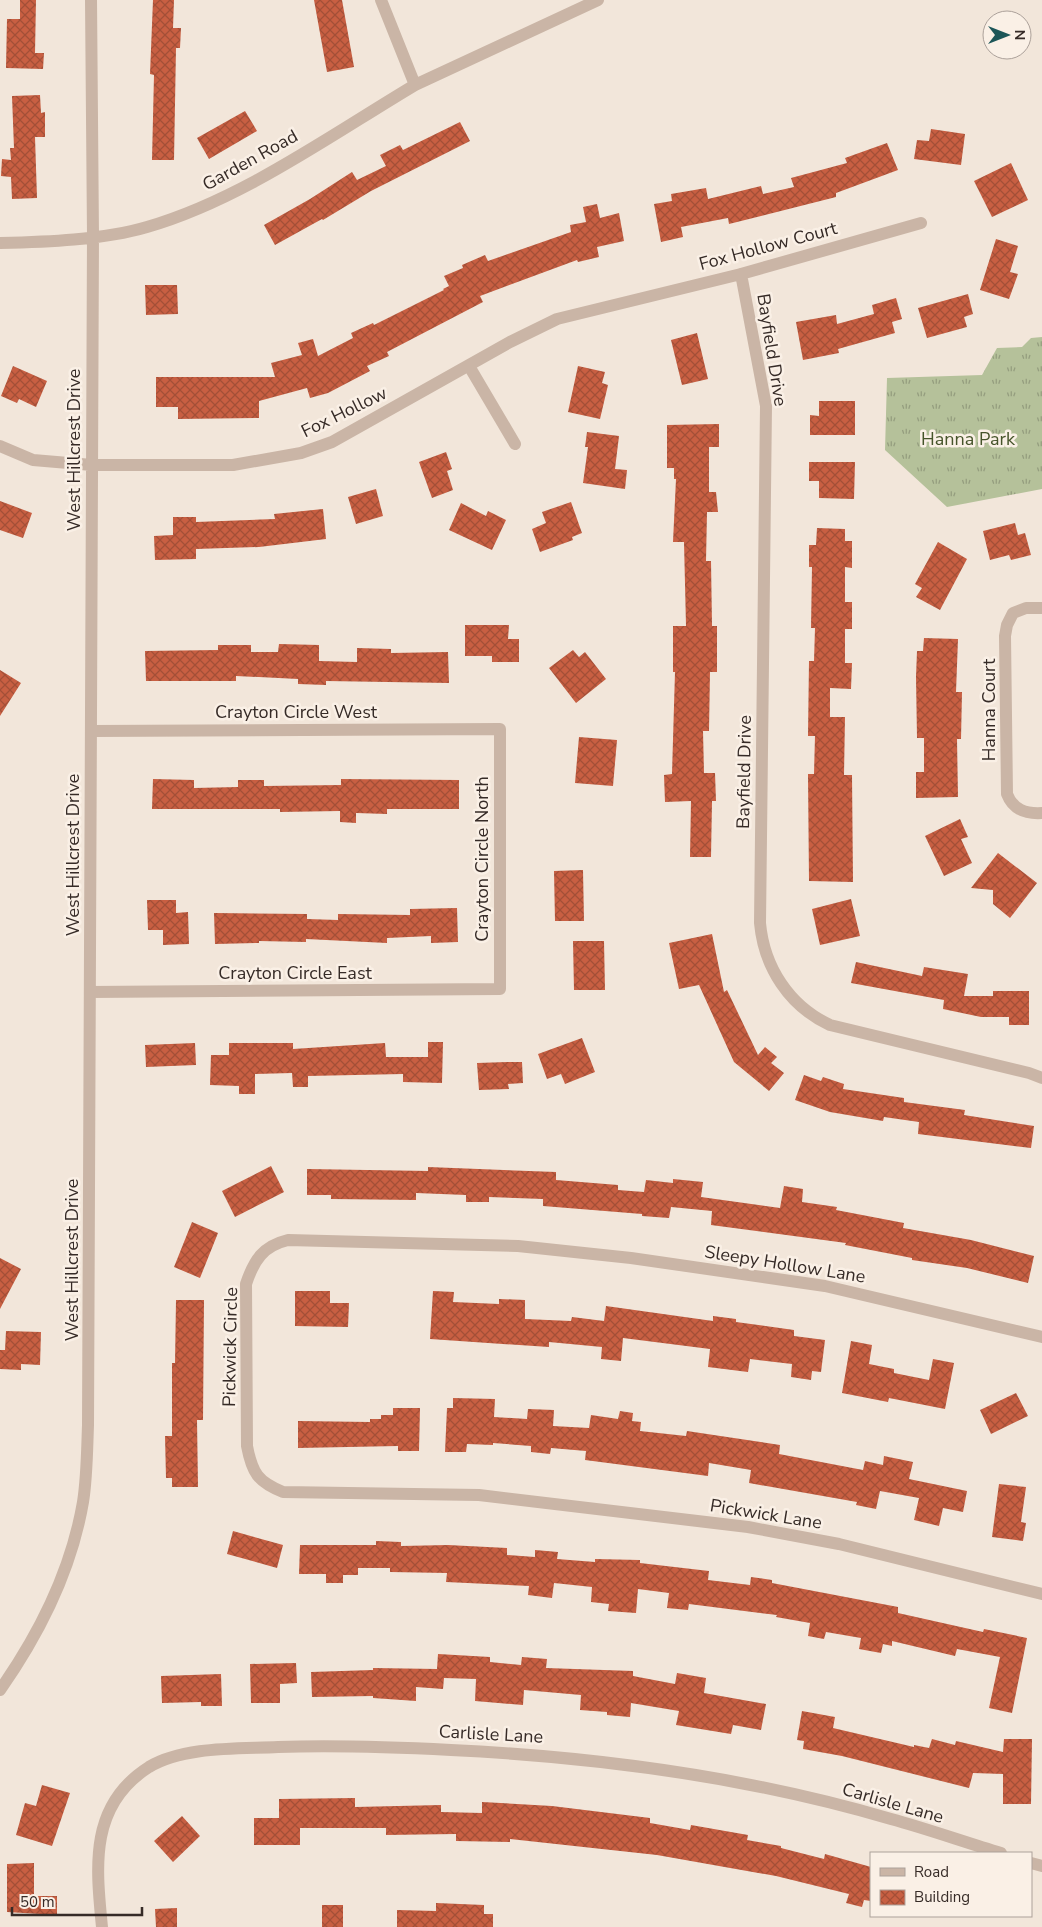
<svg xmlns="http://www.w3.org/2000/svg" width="1042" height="1927" viewBox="0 0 1042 1927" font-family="'Nunito Sans',sans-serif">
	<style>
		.grass { fill: url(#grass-tufts) }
		.building { fill: url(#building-cross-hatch) }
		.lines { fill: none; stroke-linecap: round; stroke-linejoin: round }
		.minor { stroke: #cab5a6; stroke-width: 12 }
		.labels { text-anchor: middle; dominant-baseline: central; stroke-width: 5; stroke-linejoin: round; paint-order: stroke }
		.street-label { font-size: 18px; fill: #362b27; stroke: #faf0e6 }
		.park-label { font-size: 18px; fill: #46542a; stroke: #faf0e6 }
	</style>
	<defs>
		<pattern id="grass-tufts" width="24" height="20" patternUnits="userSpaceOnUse" patternTransform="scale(1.25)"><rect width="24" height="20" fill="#b5c19a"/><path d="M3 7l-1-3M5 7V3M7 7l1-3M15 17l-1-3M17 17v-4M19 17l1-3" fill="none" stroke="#949d7e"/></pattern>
		<pattern id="building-cross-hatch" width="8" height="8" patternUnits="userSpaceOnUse" patternTransform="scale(1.25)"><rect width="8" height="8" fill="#c85f42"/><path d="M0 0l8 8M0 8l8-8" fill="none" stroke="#a34f37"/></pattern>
	</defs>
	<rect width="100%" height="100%" fill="#f2e6da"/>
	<path class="grass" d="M1042 337V489L947 507 885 450 887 378 982 375 997 348 1022 347 1031 338Z"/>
	<path class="building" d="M20 0H36L35 53H44L43 69 6 68 7 19H20Z
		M153 0H174L173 28H181L180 48H176L174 160H152L154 75 150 74Z
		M314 0H342L354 67 327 72Z
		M40 95 41 113 45 112V137H35L37 198 12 199 11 177 1 176 2 159 11 160 10 148H14L12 96Z
		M245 111 257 131 209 159 197 138Z
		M460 122 470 141 371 191 323 220 322 219 275 245 264 225 310 199 352 172 357 180 386 166 380 155 400 145 403 150Z
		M931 129 965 134 961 165 914 159 917 140 929 141Z
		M887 143 898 170 836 193V197L729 224 728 218 681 227 683 237 661 242 654 204 672 201 671 194 706 188 708 199 761 186 763 194 794 187 791 178 847 163 845 158Z
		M1011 163 1028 200 992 217 974 181Z
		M597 204 600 218 619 213 624 241 597 247 599 257 578 262 577 260 480 296 483 302 387 352 389 356 367 366 370 371 328 393 310 398 307 388 259 401V418L178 419V407H156V377H275L271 363 302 355 298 343 313 339 318 356 353 338 351 333 373 323 374 325 444 290 443 289 449 286 444 276 463 268 462 265 485 255 488 261 571 232 570 225 586 222 583 207Z
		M996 239 1018 246 1010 272 1018 274 1009 299 980 290Z
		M145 285H177L178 314 146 315Z
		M968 294 973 314 964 317 967 327 927 338 918 308Z
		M896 298 902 319 892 322 895 333 838 349 839 353 803 360 796 322 836 315 837 324 874 314 872 305Z
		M697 333 708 379 682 385 671 340Z
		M13 366 47 381 36 407 19 399 17 403 1 396Z
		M578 366 605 372 602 383 608 385 600 419 568 412Z
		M819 401H855V435H810V415L819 416Z
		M719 424V447H709V492H716L718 512H707L706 561H711L712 626H717V672H710L709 731H703L704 773H715L716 801H712L711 857H690L691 801 665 802 664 775 672 774 675 672H673V626H686L684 542H673L676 479H674V468H667V425Z
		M587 432 619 436 615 469 627 470 625 489 583 483 588 447H585Z
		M446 452 452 469 447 471 453 490 432 498 419 462Z
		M809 462H855L854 499 819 498V481H809Z
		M376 489 383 516 356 524 348 497Z
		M0 501 32 513 23 538 0 530Z
		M571 502 582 533 572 537 573 540 540 552 532 529 546 523 542 512Z
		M461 503 486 516 488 511 506 520 492 550 449 530Z
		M323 509 326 539 259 547 196 549V559L155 560 154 536 173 535V517H196V522L275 519 274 514Z
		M1015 523 1018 535 1025 533 1031 555 1011 560 1009 555 990 560 983 531Z
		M817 528 845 529V541H852V568L845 567V602H852V629H845V663H852L851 689 830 688V717H845L844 775H852L853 882 809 881 808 774H814L815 736H808L809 661H814L815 628H811L812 567H809V545H816Z
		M938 542 967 559 940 610 916 597 922 588 915 584Z
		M465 625H509L508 639H519V662H492V656H465Z
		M924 638 958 639 956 692H962L961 739H957L958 797 916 798V772H924V738H917L916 677 917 651H923Z
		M279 644 319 645V661L357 662V648L391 649V653L448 652 449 683 326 681V685L298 684V679L236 676V681H146L145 651 218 650V645H251V652H278Z
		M573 650 579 657 585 652 606 679 576 703 549 668Z
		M0 670 21 683 0 716Z
		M579 737 617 740 613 786 575 783Z
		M153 779 194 780V788L238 787V780H264V786L341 785V779L459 780V809H387V814L356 813V823L340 822V811L280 812V809H152Z
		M960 819 968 837 961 839 972 863 944 876 925 836Z
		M998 853 1037 883 1010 918 993 904V890L971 888Z
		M583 870 584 921H555L554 871Z
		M851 899 860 936 820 945 812 909Z
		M147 900H176V913L188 912 189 944 163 945V930H148Z
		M457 908 458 942 431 943V936L387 938V943L306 939V942L259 941V943L215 944 214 913 307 914V919L338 920V914L410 915V909Z
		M712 934 724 992 727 990 758 1055 765 1047 777 1057 771 1063 784 1073 769 1091 734 1062 699 985 679 989 669 943Z
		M573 941H604L605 990H574Z
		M856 962 922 976 924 967 968 974 964 996H993V991H1029V1025H1009V1017H981L943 1009 944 1000 851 983Z
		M582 1038 595 1072 565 1084 561 1074 547 1079 538 1054Z
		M428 1042H443L442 1083 403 1082V1074L308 1076V1087H293L292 1073 255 1074V1094H239V1086L210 1085 211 1055H229V1043H293V1049L385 1043 386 1057H428Z
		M195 1043 196 1065 146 1067 145 1045Z
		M507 1062H522L523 1083 508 1084 509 1089 479 1090 477 1063Z
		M804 1075 821 1081 823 1077 844 1084 843 1089 904 1098V1102L965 1110 964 1115 1034 1126 1031 1148 918 1134 919 1122 884 1117 883 1121 830 1112 795 1100Z
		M271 1166 284 1192 235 1217 222 1191Z
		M428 1167 556 1172V1180L618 1185V1190L644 1192 646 1180 673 1183V1179L703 1182 701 1197 780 1208 784 1186 803 1189 802 1202 837 1207 836 1210 904 1223 903 1228 971 1240 1034 1256 1028 1283 967 1268 912 1260V1258L845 1245 846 1243 711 1225 712 1211 671 1207 669 1218 642 1216V1214L543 1206V1199L489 1197V1202H466V1195L416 1193V1200L331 1199V1195H307V1169L428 1171Z
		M192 1222 218 1233 200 1278 174 1267Z
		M0 1258 21 1269 0 1309Z
		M295 1291H330V1303H349L348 1327 295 1326Z
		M433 1291 454 1292 453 1302 499 1304V1299L525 1300V1319L571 1321 572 1317 604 1321 606 1306 713 1321V1316L736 1319V1322L794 1330V1336L825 1340 821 1372 812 1371 811 1380 791 1377 792 1364 750 1359 748 1372 708 1367 710 1349 623 1338 621 1361 601 1359 602 1347 549 1342V1347L430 1339Z
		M176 1300H204L203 1420H197L198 1487H172V1478H166L165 1436H172V1363H175Z
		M6 1331 41 1332 40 1365 21 1364V1370L0 1369V1350H5Z
		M851 1341 872 1345 869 1364 894 1369V1373L929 1380 933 1359 954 1363 945 1409 889 1398 888 1402 842 1393Z
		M1016 1393 1028 1416 991 1434 980 1410Z
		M453 1398 495 1399 494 1417 527 1419 528 1409 554 1410 553 1426 589 1428 591 1415 618 1419 620 1411 633 1413 632 1421 641 1422 640 1431 686 1436 687 1431 780 1445 779 1454 863 1470 865 1461 883 1465 884 1456 913 1462 909 1479 967 1491 963 1512 943 1508 939 1526 914 1520 919 1498 880 1491 876 1509 856 1505 857 1502 749 1483 751 1470 709 1463 708 1476 585 1460 586 1451 551 1448 550 1454 531 1452V1446L493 1443V1445L467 1444 466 1452H445L447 1408H453Z
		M393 1408H420L419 1451H398V1446L298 1448V1421L370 1422V1419H381V1415H393Z
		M999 1484 1026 1487 1021 1522 1026 1523 1023 1541 992 1537Z
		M233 1531 283 1545 277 1568 227 1554Z
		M376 1541 401 1542V1546L448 1545 507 1548V1555L535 1557V1550L558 1552 557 1559 595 1562V1559L640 1560V1563L709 1571 708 1580 750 1585 751 1577 772 1580V1583L898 1607V1613L983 1632 984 1629 1027 1638 1012 1713 989 1708 1000 1657 957 1649 955 1656 892 1641V1646L883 1644 881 1653 859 1649 861 1638 826 1632 824 1639 808 1636 810 1623 776 1617 777 1615 689 1604 688 1610 667 1608 669 1593 638 1589 636 1613 608 1611 609 1604 591 1602 592 1587 554 1583 552 1598 528 1595 529 1586 446 1582 447 1573 390 1572V1568H358V1575H343V1583H326V1574H299L300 1545H376Z
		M438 1654 490 1657V1662L521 1665 522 1657 547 1659 546 1668 633 1671V1676L675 1684 677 1673 706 1678 704 1693 766 1704 761 1730 733 1725 731 1734 676 1725 679 1711 631 1703 630 1717 607 1715V1712L580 1710 581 1695 524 1690 523 1705 475 1701 476 1679 444 1678 443 1689 416 1687V1701L373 1698V1696L312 1697 311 1672 373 1670V1668L437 1669Z
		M296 1663 297 1683 280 1684V1703H251L250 1664Z
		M221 1674 222 1706H201V1702L162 1703 161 1676Z
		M802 1711 835 1717 833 1728 914 1747V1745L929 1748 932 1739 955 1745 956 1741 1003 1752 1004 1739H1032L1031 1804H1003V1774L973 1773 969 1788 842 1756 803 1749 804 1741 797 1740Z
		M42 1785 70 1793 52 1846 16 1835 25 1803 36 1806Z
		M355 1798V1807L441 1805V1812L482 1813V1802L552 1806 650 1818V1823L690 1830 691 1825 748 1835 747 1840 781 1846V1848L824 1859 825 1854 871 1867V1901L864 1900 862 1907 846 1903 849 1894 776 1876 657 1855 510 1839V1842L456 1841V1834L386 1835V1828H300V1845H254V1818H279V1799Z
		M182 1816 200 1836 173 1862 154 1841Z
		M34 1863V1896H57V1915L7 1912V1864Z
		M436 1903 484 1905V1914H493V1927H397V1910L436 1911Z
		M322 1905H343V1927H322Z
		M177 1908V1927H156L155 1909Z"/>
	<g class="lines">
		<path class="minor" d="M415 85 598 0
			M0 243C45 242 103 240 147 227 241 200 331 135 415 85L381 0
			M741 274 766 406 760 923C764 967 789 1006 830 1025L1029 1073 1042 1078
			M469 366 515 444
			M0 446 33 460 92 465H233L301 453 332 442 510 342 557 319 741 274 921 223
			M1042 608H1026L1013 613 1007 625 1005 636 1007 794C1013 810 1026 814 1042 813
			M90 992 500 989V729L92 731
			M1042 1337 825 1286 631 1258 518 1246 288 1240C263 1246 254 1260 246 1284L247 1446C252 1473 258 1482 283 1492L479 1495 748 1527 839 1544 1042 1594
			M0 1690C40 1633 71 1572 83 1502 87 1477 87 1451 88 1425L93 236 91 0
			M1031 1863 1042 1866
			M102 1927C96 1866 89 1805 149 1767 184 1746 239 1749 278 1747 336 1745 393 1747 451 1750 599 1757 748 1777 891 1819 928 1829 964 1842 1001 1853"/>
	</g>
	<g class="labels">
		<g class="street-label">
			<text transform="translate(250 160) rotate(-29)">Garden Road</text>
			<text transform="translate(768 246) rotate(-15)">Fox Hollow Court</text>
			<text transform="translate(772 350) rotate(81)">Bayfield Drive</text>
			<text transform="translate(344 412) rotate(-26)">Fox Hollow</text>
			<text transform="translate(74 450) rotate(-90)">West Hillcrest Drive</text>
			<text transform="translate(989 710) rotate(-90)">Hanna Court</text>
			<text x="296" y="712">Crayton Circle West</text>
			<text transform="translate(744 772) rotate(-89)">Bayfield Drive</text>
			<text transform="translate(73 855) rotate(-90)">West Hillcrest Drive</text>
			<text transform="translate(482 859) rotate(-90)">Crayton Circle North</text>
			<text x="295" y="973">Crayton Circle East</text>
			<text transform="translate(72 1260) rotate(-90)">West Hillcrest Drive</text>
			<text transform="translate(785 1264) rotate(9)">Sleepy Hollow Lane</text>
			<text transform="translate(230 1347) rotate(-89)">Pickwick Circle</text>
			<text transform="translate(766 1514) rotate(9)">Pickwick Lane</text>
			<text transform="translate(491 1734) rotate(3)">Carlisle Lane</text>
			<text transform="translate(893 1803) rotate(16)">Carlisle Lane</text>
		</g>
		<g class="park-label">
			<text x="968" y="439">Hanna Park</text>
		</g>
	</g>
	<rect x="870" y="1852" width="162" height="65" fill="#faf0e6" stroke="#aca19a"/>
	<rect x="880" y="1868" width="25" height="8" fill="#cab5a6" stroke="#aca19a"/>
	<text x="914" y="1877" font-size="15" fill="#362b27">Road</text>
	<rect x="880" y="1890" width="25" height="15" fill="url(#building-cross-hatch)" stroke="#aca19a"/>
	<text x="914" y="1902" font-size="15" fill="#362b27">Building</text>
	<g transform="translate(1007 35) rotate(90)"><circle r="24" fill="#faf0e6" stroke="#aca19a"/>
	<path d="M0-4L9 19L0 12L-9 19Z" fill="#1c5658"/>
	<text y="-8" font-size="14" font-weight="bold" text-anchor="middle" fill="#362b27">N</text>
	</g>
	<path d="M12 1907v8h130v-8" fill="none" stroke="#362b27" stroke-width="2.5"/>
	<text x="20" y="1907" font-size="15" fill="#362b27" stroke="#faf0e6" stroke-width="4" paint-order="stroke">50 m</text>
</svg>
